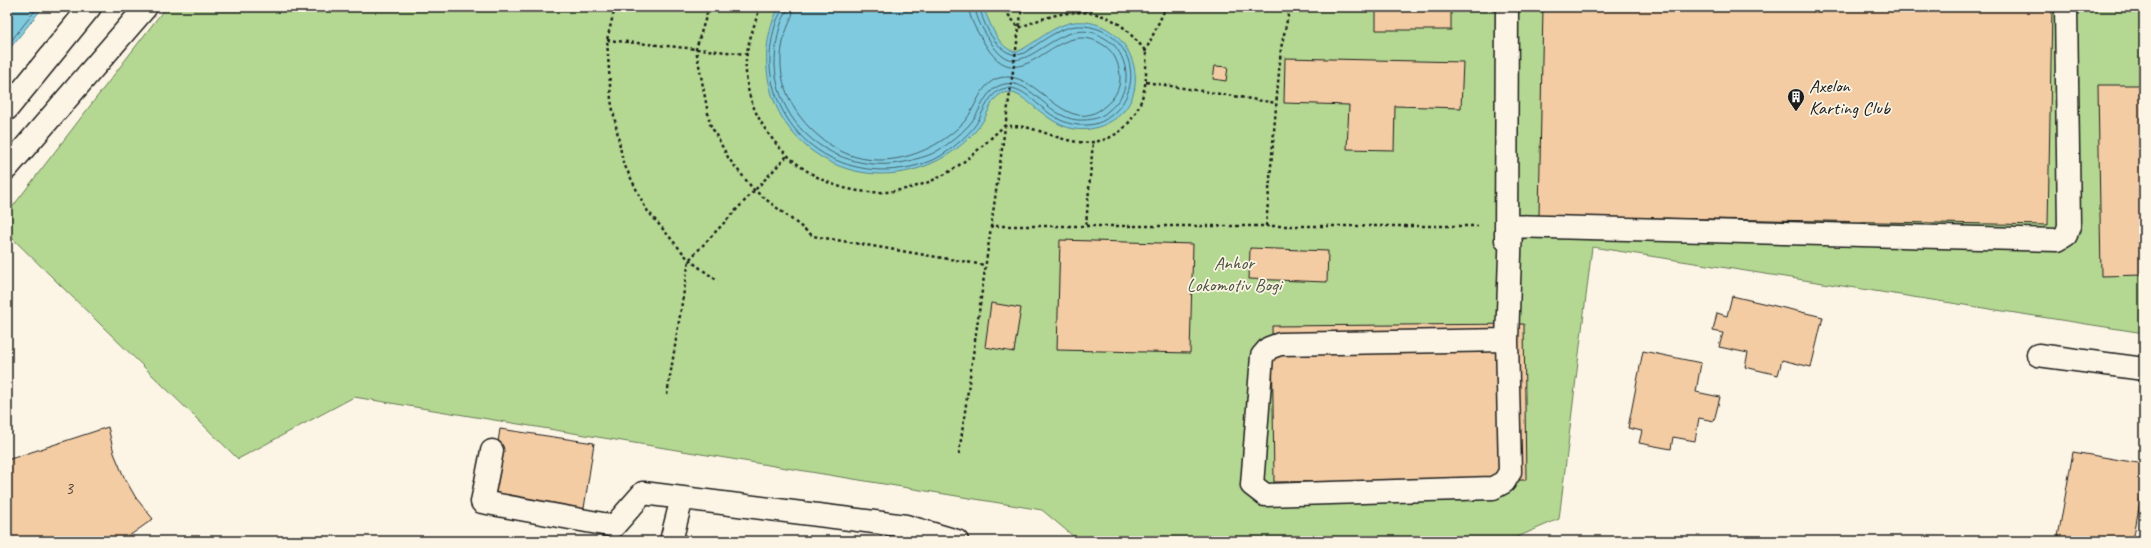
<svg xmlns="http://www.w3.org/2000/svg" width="2151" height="548" viewBox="0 0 2151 548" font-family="Caveat,sans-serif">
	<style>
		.green { fill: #b4d892; stroke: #687a57 }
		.water { fill: #7fcadf; stroke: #578491 }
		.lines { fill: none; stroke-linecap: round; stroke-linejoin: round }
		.shore { stroke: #44626a; stroke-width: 1 }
		.building { fill: #f3cca3; stroke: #1c1c1c }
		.minor-casing { stroke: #1c1c1c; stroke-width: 25 }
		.path { stroke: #1c1c1c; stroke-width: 2.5; stroke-dasharray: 3 3; stroke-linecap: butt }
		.minor { stroke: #fcf5e5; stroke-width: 22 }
		.labels { text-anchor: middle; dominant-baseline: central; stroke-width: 3.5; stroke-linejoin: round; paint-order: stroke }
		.number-label { font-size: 17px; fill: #52483e }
		.poi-label { font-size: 19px; fill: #1c1c1c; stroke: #fcf5e5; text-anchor: start }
		.park-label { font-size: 19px; fill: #4a543f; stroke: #fcf5e5 }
	</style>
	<rect width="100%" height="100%" fill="#fcf5e5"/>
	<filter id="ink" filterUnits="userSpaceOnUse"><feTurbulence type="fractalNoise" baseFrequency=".025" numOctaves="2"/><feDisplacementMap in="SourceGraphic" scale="8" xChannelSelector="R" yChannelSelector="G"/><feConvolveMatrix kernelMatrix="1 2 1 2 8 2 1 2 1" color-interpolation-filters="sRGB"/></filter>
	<g filter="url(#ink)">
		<path class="green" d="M166 7H2144V333L1592 247 1559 519 1508 541H1148L1073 536 1042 510 354 397 238 459 7 233V214Z"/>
		<path class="water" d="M7 7H43L7 52Z
			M779 7H983C990 22 998 50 1017 52 1036 43 1053 25 1074 22 1132 16 1160 97 1108 123 1052 151 1028 81 1001 94 991 99 989 112 983 121 979 128 973 134 967 140 913 190 829 185 786 124 763 90 760 43 779 7Z"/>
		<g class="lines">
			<path class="shore" d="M783 7C782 12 779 15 777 20 772 34 769 52 770 68 779 151 863 192 937 158 950 151 965 138 974 127 984 114 988 90 1007 88 1032 86 1047 128 1086 125 1094 125 1103 122 1109 117 1151 86 1128 23 1076 26 1057 28 1039 44 1024 53 1002 63 982 25 980 7
				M788 7C787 13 784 16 782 21 777 34 775 51 775 65 778 137 851 180 916 159 923 157 931 155 937 151 949 144 960 135 969 125 982 111 984 88 1005 84 1032 78 1050 123 1084 120 1093 120 1102 117 1108 111 1118 103 1125 93 1126 80 1127 67 1122 54 1114 45 1109 40 1101 36 1095 33 1050 19 1020 93 990 41 984 31 976 19 975 7
				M794 7C793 18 785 30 783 42 773 87 799 127 837 149 879 173 933 155 964 122 978 106 981 76 1008 77 1042 78 1068 138 1105 106 1114 99 1120 89 1120 78 1120 66 1115 53 1105 46 1054 10 1023 111 983 41 977 31 969 19 969 7
				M7 46 38 7"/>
		</g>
		<path class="building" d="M1376 7H1451V30H1376Z
			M1543 7H2052L2048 225 1539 216Z
			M1285 58 1463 62 1461 108 1395 106 1394 150 1347 149 1349 105 1284 103Z
			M1215 66 1228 67 1226 81 1213 79Z
			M2098 85H2144V275L2101 276Z
			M1060 240 1193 244 1190 353 1057 350Z
			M1250 248 1328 251 1327 282 1249 279Z
			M1732 296 1823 317 1811 367 1782 360 1778 375 1745 367 1748 353 1719 347 1723 333 1713 331 1717 313 1727 316Z
			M991 303 1021 308 1014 352 985 347Z
			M1524 324 1526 480 1274 482 1272 326Z
			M1643 351 1701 363 1696 392 1720 397 1714 421 1699 418 1695 441 1673 437 1671 449 1639 443 1642 431 1628 428Z
			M108 427 114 453 124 477 136 498 153 519 122 541H7V460Z
			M500 429 594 443 583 515 489 501Z
			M2073 452 2144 464V479L2133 541H2081L2058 537Z"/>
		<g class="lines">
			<defs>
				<path id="minor" d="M7 109 90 7
					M7 168 146 7
					M1506 226 2058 240 2066 235 2069 226 2066 7
					M1506 240 1507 7
					M1507 340 1280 344 1269 348 1262 356 1252 485 1265 495 1493 488 1504 482 1510 472 1507 340 1511 227
					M2038 355 2144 369
					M492 451 482 502 614 526 643 493 906 526 957 541
					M671 541 682 498"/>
			</defs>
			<use href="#minor" class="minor-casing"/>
			<path class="path" d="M615 7 607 40 611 100 623 162 646 209 689 260 718 281
				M709 7 696 49 710 124 729 159 754 190 813 236 985 265
				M760 7C754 27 744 51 746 72 747 101 761 127 780 148 820 190 871 203 926 183 957 172 981 147 1004 126 1011 126 1018 126 1025 127 1048 132 1069 145 1093 142 1129 138 1147 102 1146 69 1146 64 1147 55 1145 51 1142 46 1137 41 1133 37 1102 0 1057 11 1019 28L1002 7
				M607 40 747 54
				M1145 52 1166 7
				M1146 82 1276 103
				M1086 225 1093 142
				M990 226H1478
				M1266 226 1281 48 1290 7
				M667 395 689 260 787 156
				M959 454 1022 7"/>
			<use href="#minor" class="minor"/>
		</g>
	</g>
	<defs>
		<symbol id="building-pin" viewBox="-11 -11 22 30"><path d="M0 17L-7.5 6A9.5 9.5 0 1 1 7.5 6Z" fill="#1c1c1c" stroke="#fcf5e5"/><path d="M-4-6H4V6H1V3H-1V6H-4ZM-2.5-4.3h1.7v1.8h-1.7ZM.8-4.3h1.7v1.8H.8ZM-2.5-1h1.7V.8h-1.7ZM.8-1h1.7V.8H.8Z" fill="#fff"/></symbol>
	</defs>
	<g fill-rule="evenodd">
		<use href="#building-pin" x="1786" y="87" width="20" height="27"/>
	</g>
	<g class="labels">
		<g class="number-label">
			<text x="69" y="488">3</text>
		</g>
		<g class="poi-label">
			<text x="1809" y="86">Axelon<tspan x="1809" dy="22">Karting Club</tspan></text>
		</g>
		<g class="park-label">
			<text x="1234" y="263">Anhor<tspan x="1234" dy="22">Lokomotiv Bogi</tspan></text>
		</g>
	</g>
	<rect width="2151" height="548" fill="none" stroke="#fcf5e5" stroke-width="24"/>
	<rect x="12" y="12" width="2127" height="524" fill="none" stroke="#1c1c1c" stroke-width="1.5" filter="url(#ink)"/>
</svg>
